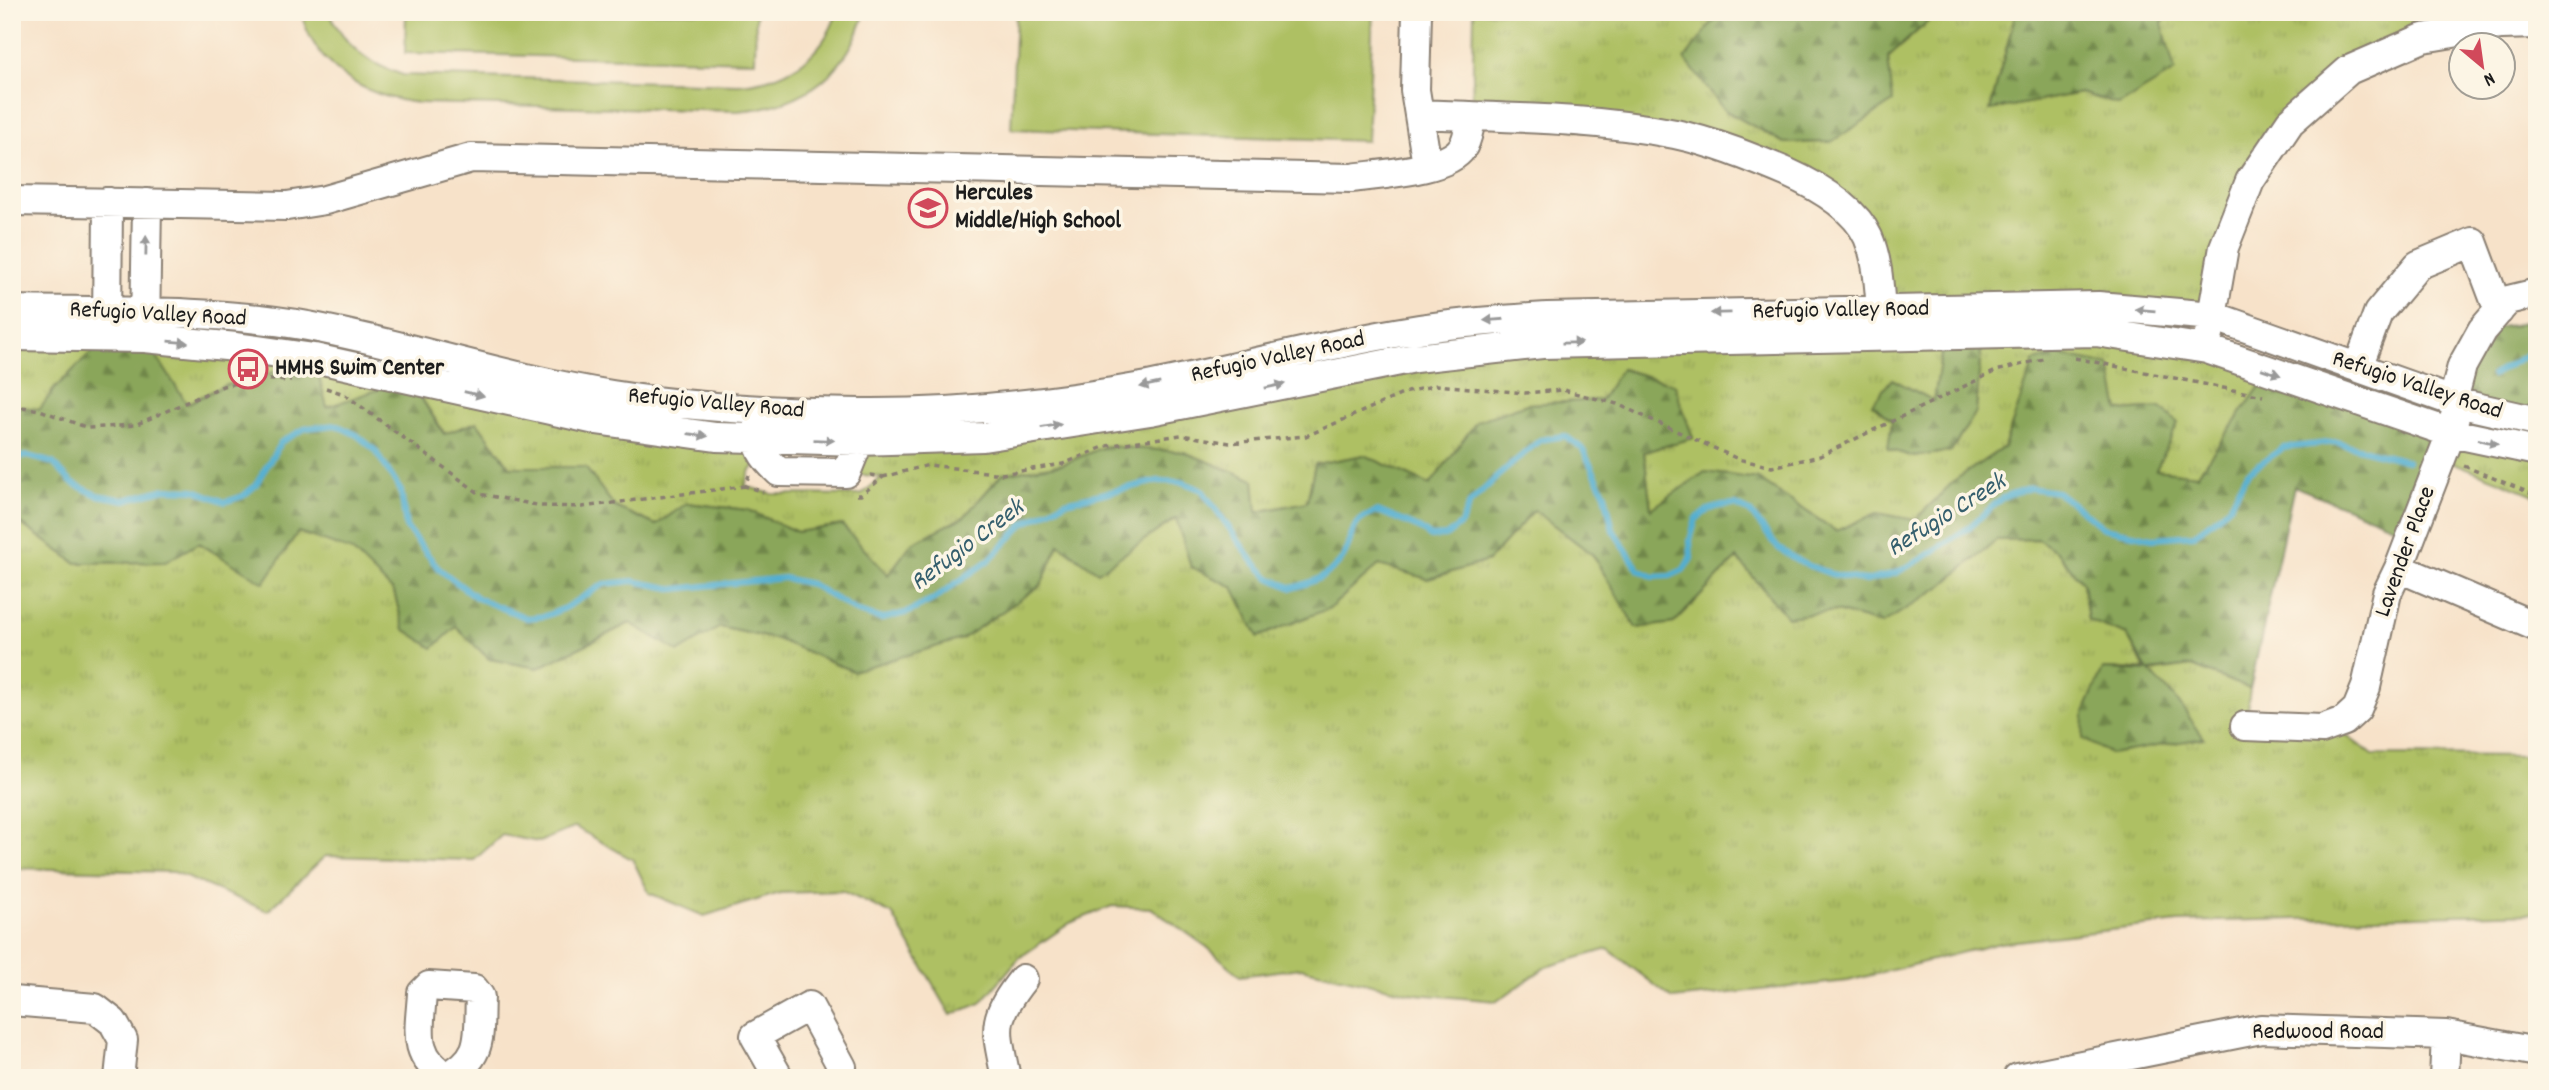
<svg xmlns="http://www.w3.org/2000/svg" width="2549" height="1090" viewBox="0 0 2549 1090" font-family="Dekko,sans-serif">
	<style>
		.grass { fill: url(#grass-tufts); stroke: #656e40; stroke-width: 2 }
		.forest { fill: url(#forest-firs); stroke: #53613b; stroke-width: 2 }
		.pitch { fill: #aec064; stroke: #656e40; stroke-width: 2 }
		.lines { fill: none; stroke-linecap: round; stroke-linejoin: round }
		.stream { stroke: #52aed0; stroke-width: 6 }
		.minor-casing { stroke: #8a7f72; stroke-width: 32 }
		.path { stroke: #8a7f72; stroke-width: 3.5; stroke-dasharray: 5 5; stroke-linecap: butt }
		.minor { stroke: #fff; stroke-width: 28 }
		.oneway { fill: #999 }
		.labels { text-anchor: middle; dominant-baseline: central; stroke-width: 7; stroke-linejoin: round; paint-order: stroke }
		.poi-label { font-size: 24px; font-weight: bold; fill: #1c1c1c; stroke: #fcf5e5; text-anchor: start }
		.street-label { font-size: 24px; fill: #1c1c1c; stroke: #fcf5e5 }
		.water-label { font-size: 26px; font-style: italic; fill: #345e6d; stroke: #fcf5e5 }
	</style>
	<defs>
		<pattern id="grass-tufts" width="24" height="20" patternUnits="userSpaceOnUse" patternTransform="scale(1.75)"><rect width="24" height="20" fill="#aec064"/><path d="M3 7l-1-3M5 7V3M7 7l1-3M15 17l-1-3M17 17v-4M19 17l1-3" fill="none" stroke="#95a456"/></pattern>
		<pattern id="forest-firs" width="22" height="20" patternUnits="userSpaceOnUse" patternTransform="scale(1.75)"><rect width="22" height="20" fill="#8aa65a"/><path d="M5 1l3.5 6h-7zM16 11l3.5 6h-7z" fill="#70864a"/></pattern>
	</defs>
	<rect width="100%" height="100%" fill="#fcf5e5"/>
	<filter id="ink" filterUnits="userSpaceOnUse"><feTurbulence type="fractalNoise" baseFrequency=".0143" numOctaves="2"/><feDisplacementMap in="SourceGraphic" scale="14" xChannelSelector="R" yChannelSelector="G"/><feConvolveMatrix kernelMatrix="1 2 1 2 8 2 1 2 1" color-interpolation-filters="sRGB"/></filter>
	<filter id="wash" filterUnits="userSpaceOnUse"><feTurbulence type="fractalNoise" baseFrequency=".00686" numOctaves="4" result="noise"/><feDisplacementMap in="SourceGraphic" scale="28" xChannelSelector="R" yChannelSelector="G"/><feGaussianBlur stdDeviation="1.57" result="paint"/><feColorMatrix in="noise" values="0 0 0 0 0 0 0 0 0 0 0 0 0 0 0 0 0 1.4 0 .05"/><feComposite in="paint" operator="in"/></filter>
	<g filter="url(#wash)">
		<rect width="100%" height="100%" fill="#f7e2c9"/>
		<path class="grass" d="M1474 12H1733L1714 20 1724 110 1785 143 1831 142 1888 58 1935 15 2016 12 1990 110 2081 93 2119 105 2162 23 2172 12H2537L2350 70 2250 181 2213 316 1881 310 1854 217 1722 147 1472 117Z
			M2096 332 2207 349 2271 371 2197 475 2155 470 2177 423 2161 408 2118 411 2110 365 2058 355 2035 361 2004 447 1955 480 1915 520 1877 513 1836 531 1758 479 1705 472 1651 510 1644 452 1693 438 1674 384 1622 369 1601 400 1527 404 1477 421 1430 485 1364 455 1315 464 1307 502 1256 512 1254 480 1184 452 1106 446 1063 464 1002 474 964 517 912 543 888 575 842 525 797 532 748 510 688 503 656 525 615 507 585 467H510L477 422 445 434 409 379 327 408 314 358 254 379 223 386 186 404 145 338C201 344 257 348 313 358 461 384 605 435 756 438L762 456 750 472 745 486 772 494 861 495 882 477 846 473 859 441 983 437 1150 411 1415 358 1542 344 1944 335 1934 401 1892 379 1872 404 1893 421 1888 449 1914 457 1951 451 1976 412 1982 335Z
			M12 336 107 337 55 388 40 410 22 407 12 408Z
			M2451 433 2537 451V496L2442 458Z
			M1534 510 1593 555 1637 628 1674 623 1737 558 1787 617 1836 611 1882 624 1943 585 1996 540 2038 539 2056 551 2083 583 2088 620 2127 635 2145 669H2103L2176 699 2150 672 2192 666 2250 689 2245 726H2333L2373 755 2537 756V913L2178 922 2000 943 1848 981 1673 999 1608 949 1546 967 1497 1001 1416 994 1301 968 1240 976 1207 947 1151 908 1112 906 1070 923 1019 958 981 1003 951 1015 892 914 842 891 780 893 704 916 649 893 633 860 575 827 539 842 502 835 474 860 325 856 268 911 174 872 12 868V528L18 522 76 563 165 562 198 543 264 582 298 532 352 550 394 592 404 629 456 626 490 659 538 668 630 623 679 651 720 627 779 640 853 671 1041 585 1059 544 1098 571 1177 518 1191 566 1233 587 1330 608 1379 565 1428 579 1488 561Z"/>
		<path class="forest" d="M1733 12H1912L1935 15 1888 57 1893 102 1831 142 1784 143 1724 110 1685 59 1714 20Z
			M2016 12H2172L2162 23 2175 71 2119 105 2081 93 1990 110Z
			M2537 321V421L2458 403 2482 330Z
			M1944 335H1982L1976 412 1951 451 1914 457 1888 449 1892 421 1872 404 1892 379 1934 401Z
			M107 337 145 338 187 404 223 386 254 379 314 358 327 407 409 379 444 434 477 422 510 467H585L615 507 656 525 687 503 748 510 797 532 842 525 888 575 912 543 964 517 1002 474 1063 464 1106 446 1184 452 1254 480 1257 512 1307 502 1315 464 1364 455 1430 485 1477 421 1527 404 1601 400 1621 369 1674 384 1693 438 1644 452 1651 509 1705 472 1758 479 1836 531 1877 513 1915 520 1955 480 2004 447 2034 361 2058 355 2110 365 2119 411 2161 408 2178 423 2156 470 2197 475 2271 371 2451 433 2412 534 2294 486 2250 689 2192 666 2149 671 2176 699 2204 738 2111 754 2083 739 2084 712 2103 669 2148 671 2127 635 2088 620 2083 583 2056 551 2038 539 1996 540 1943 585 1882 624 1836 611 1787 617 1737 558 1674 623 1636 628 1593 555 1534 510 1488 561 1428 579 1379 565 1330 608 1258 637 1233 587 1191 567 1176 518 1098 572 1059 544 1041 585 962 639 853 671 779 640 720 627 679 652 630 623 538 668 489 659 456 627 433 648 404 629 394 592 352 551 298 532 264 583 199 543 165 562 76 563 19 522 12 528V408L22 407 40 409 55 388Z"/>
		<path class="pitch" d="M301 12H329C344 46 368 64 403 75L738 84C784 81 823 58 837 12H865C847 76 802 106 738 111L419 103C365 97 315 69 301 12Z
			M406 12H756L755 61 405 53Z
			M1016 12H1373L1367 141 1011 129Z"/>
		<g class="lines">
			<path class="stream" d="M2493 375 2537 348
				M12 458 28 456 53 463 72 483 97 495 125 500 165 489 195 490 225 502 243 496 255 486 281 442 306 428 336 425 357 435 375 450 401 491 406 527 439 569 477 598 527 618 545 616 563 609 604 584 633 581 675 589 784 578 811 584 858 612 882 619 909 612 934 599 989 560 1024 524 1065 502 1158 481 1182 482 1202 490 1252 560 1270 578 1292 588C1310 583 1328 577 1340 562 1357 540 1342 524 1378 511L1419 528 1431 537 1446 536 1461 524 1470 503 1499 475 1540 440 1565 436 1582 448 1605 494 1613 530 1639 570 1654 577 1670 576 1683 570 1691 559 1690 540 1696 519 1708 510 1720 506 1736 505 1750 512 1778 548 1802 563 1831 574 1866 581 1896 573 1923 558 1968 528 2002 498 2030 488 2057 492 2104 528 2153 538 2194 535 2230 506 2248 472 2283 448 2336 442 2407 461"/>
		</g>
	</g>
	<g filter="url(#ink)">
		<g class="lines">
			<defs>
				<path id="minor" d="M1417 12 1415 90 1427 165
					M1419 114C1505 118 1591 117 1675 134 1713 142 1750 157 1786 172 1815 185 1854 206 1868 237 1878 260 1879 286 1881 310
					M12 201 287 206 325 200 471 158 1352 178C1378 174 1447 171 1462 148 1468 140 1469 126 1472 117
					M12 310C109 312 213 309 308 326 410 345 509 379 612 395 694 408 777 412 861 413 956 414 1054 403 1148 386 1234 369 1320 345 1407 331 1453 323 1500 320 1547 317L2098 306 2213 316 2458 403 2537 421
					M107 329 108 202
					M145 332 147 203
					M2209 334 2224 247 2250 181 2290 122 2349 70 2423 38 2501 25 2537 24
					M12 336 145 338 236 347 314 358 596 420 716 437 859 441 983 437 1150 411 1415 358 1542 344 2096 332 2207 349 2451 433 2537 451
					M2358 367 2378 313 2418 265 2473 242 2499 311
					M2453 401 2462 366 2482 330 2508 300 2537 293
					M758 424C755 447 763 457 779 472L846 473 859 441
					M2399 568 2537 627
					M2245 726 2322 729 2344 721 2357 709 2366 687 2387 593 2399 568 2451 433 2455 416
					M429 986 474 989 480 997C478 1035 485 1057 446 1077 411 1054 420 1029 422 993Z
					M12 1001 95 1008 113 1022 123 1040 119 1078
					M779 1078 755 1036 809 1006 842 1067 836 1078
					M1006 1078C996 1028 990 1021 1023 979
					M2017 1078 2261 1029 2446 1035 2537 1052
					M2444 1078 2446 1035"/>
			</defs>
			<use href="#minor" class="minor-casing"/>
			<path class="path" d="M2075 358 2263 396
				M326 388 344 394 480 494 542 506 582 507 745 486
				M12 408 22 407 40 410 88 428 135 425 223 386 254 379 291 381
				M2464 466 2537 496
				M749 475 745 486 763 492
				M883 477 929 465 1002 474 1063 464 1106 446 1181 435 1230 443 1306 436 1407 392 1437 385 1525 393 1563 390 1617 404 1738 459 1772 467 1820 456 1996 371 2043 359
				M857 495H861L883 477 870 475"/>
			<use href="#minor" class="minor"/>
		</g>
		<defs><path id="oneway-solid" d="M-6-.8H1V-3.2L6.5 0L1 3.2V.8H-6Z" transform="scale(1.75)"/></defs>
		<g class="oneway">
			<use href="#oneway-solid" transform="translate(146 246) rotate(-89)"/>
			<use href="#oneway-solid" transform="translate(2145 310) rotate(-175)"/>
			<use href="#oneway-solid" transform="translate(1721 313) rotate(179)"/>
			<use href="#oneway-solid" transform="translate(1494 320) rotate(176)"/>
			<use href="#oneway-solid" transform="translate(178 342) rotate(5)"/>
			<use href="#oneway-solid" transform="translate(1572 343) rotate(-1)"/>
			<use href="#oneway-solid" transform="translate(2271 372) rotate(19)"/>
			<use href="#oneway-solid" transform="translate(1150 385) rotate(169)"/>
			<use href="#oneway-solid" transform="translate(1275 386) rotate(-11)"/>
			<use href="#oneway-solid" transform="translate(474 394) rotate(13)"/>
			<use href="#oneway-solid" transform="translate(1051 426) rotate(-9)"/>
			<use href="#oneway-solid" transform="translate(698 435) rotate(8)"/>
			<use href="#oneway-solid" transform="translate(824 440) rotate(2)"/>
			<use href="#oneway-solid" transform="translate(2488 442) rotate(14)"/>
		</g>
	</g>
	<defs>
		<symbol id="school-ring" viewBox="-11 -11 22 22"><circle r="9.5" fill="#fcf5e5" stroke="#d1495b" stroke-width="1.5"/><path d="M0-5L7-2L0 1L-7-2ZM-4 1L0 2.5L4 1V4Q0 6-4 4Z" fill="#d1495b"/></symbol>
		<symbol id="bus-ring" viewBox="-11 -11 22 22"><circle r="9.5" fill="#fcf5e5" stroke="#d1495b" stroke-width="1.5"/><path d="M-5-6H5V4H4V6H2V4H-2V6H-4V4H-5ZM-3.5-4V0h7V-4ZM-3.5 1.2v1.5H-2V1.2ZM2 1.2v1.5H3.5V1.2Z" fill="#d1495b"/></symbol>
	</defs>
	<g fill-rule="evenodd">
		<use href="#school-ring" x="906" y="186" width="44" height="44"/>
		<use href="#bus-ring" x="226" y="347" width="44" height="44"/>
	</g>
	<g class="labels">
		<g class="poi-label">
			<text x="955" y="194">Hercules<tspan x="955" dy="28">Middle/High School</tspan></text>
			<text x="275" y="369">HMHS Swim Center</text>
		</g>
		<g class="street-label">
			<text transform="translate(1841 311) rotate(-1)">Refugio Valley Road</text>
			<text transform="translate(158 315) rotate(3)">Refugio Valley Road</text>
			<text transform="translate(1278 358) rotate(-12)">Refugio Valley Road</text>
			<text transform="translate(2417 386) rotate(18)">Refugio Valley Road</text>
			<text transform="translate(716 404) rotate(5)">Refugio Valley Road</text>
			<text transform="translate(2406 552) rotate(-70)">Lavender Place</text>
			<text x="2318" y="1033">Redwood Road</text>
		</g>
		<g class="water-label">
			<text transform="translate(1947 516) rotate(-32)">Refugio Creek</text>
			<text transform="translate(968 546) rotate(-37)">Refugio Creek</text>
		</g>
	</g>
	<rect width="2549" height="1090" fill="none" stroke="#fcf5e5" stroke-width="42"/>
	<g transform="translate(2482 66) rotate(151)"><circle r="33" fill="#fcf5e5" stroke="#a29e95" stroke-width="2"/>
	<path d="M0-5L12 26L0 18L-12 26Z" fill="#d1495b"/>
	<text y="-10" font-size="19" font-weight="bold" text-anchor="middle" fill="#1c1c1c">N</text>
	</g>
</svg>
